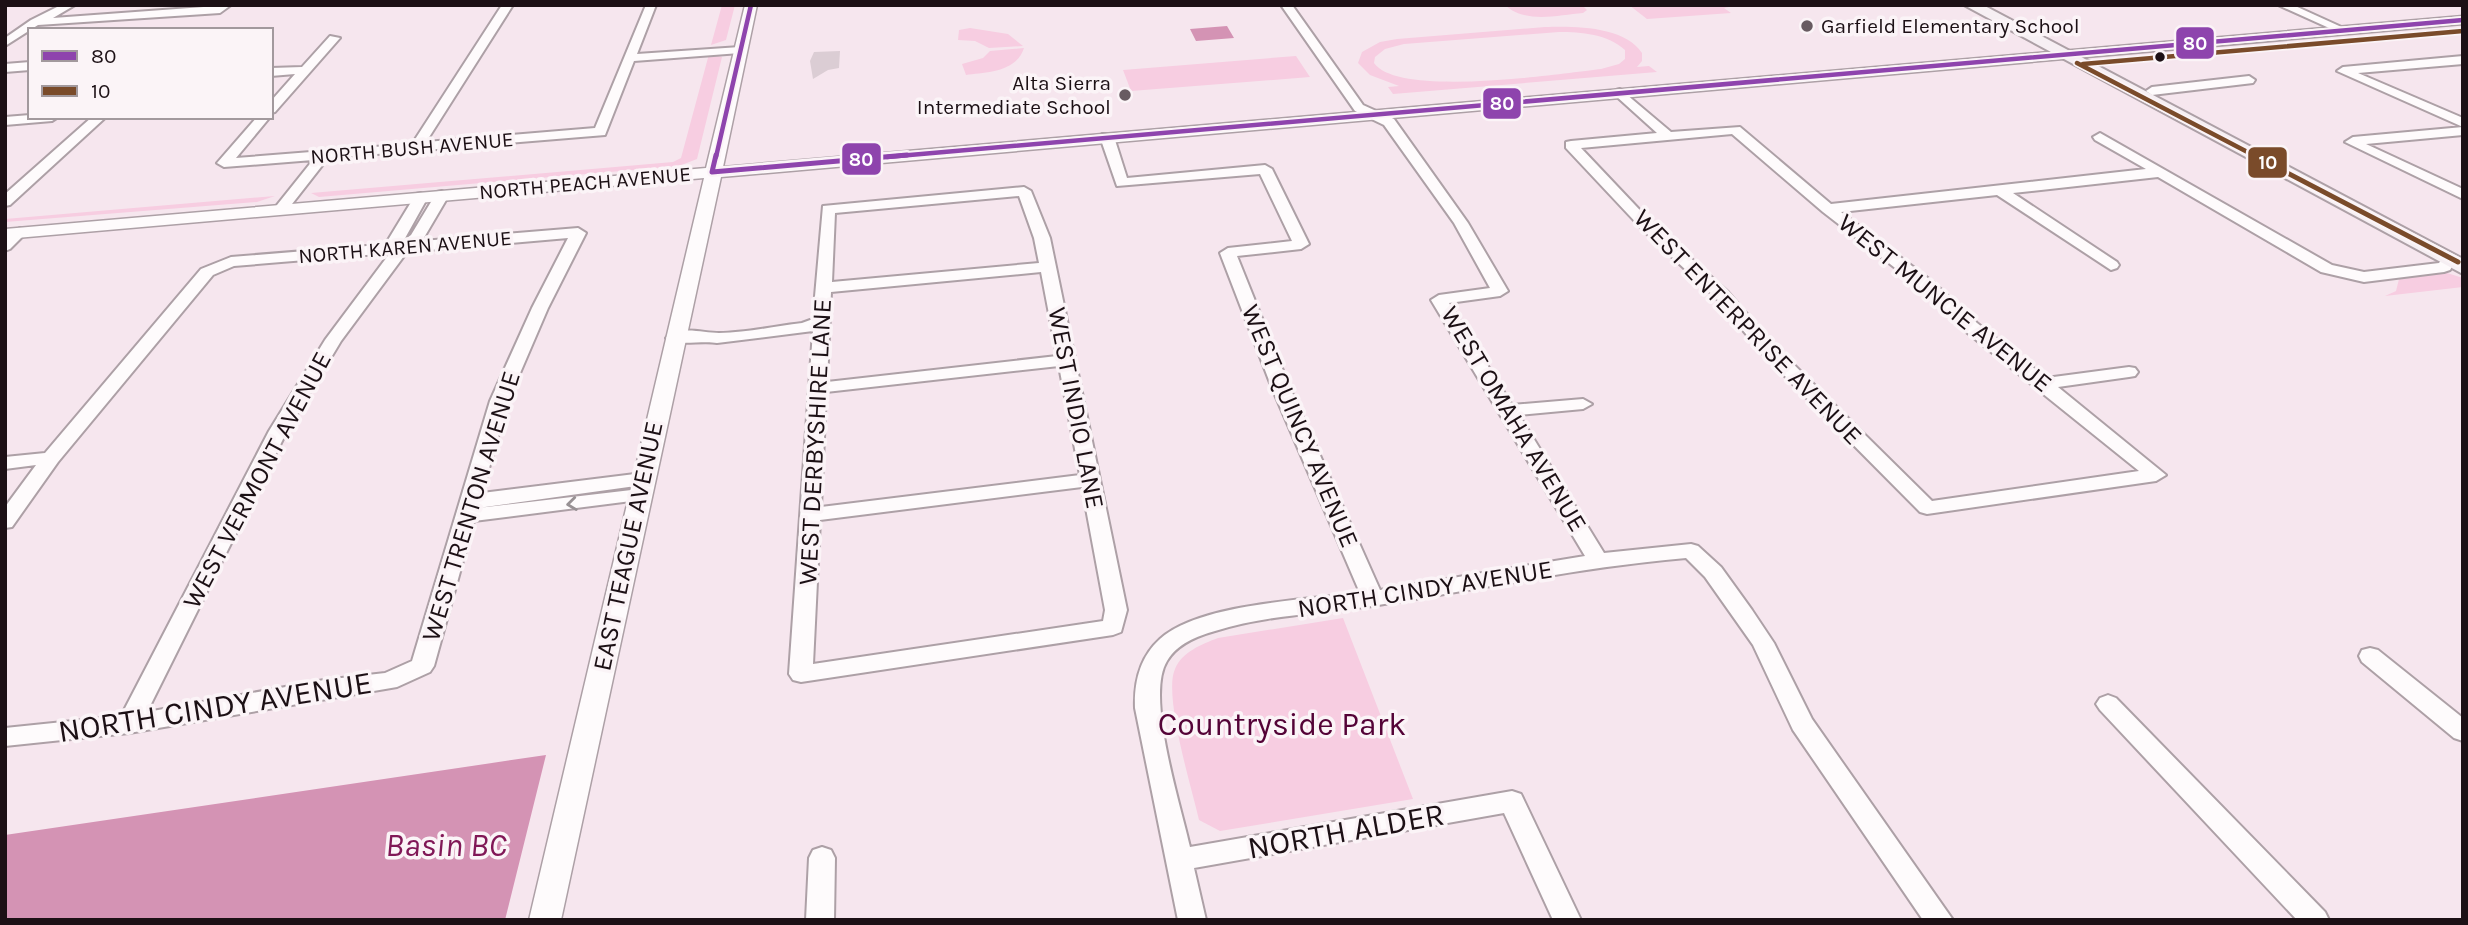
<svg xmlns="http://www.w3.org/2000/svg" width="2468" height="925" viewBox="0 0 2468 925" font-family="Karla,sans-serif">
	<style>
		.green { fill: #f7cde1; fill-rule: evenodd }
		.water { fill: #d493b4 }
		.building { fill: #dbcdd4 }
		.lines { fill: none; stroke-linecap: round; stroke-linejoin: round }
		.minor-casing { stroke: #ada0a6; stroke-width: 4 }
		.tertiary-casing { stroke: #ada0a6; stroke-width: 3 }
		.secondary-casing { stroke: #ada0a6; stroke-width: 4 }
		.minor { fill: #fefbfc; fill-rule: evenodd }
		.tertiary { fill: #fefbfc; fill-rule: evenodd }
		.secondary { fill: #f6eff3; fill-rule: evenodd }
		.bus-1-far1-casing { stroke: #fbf4f7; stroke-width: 8 }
		.bus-1-casing { stroke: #fbf4f7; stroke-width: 10 }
		.bus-2-far1-casing { stroke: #fbf4f7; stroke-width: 8 }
		.bus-2-casing { stroke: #fbf4f7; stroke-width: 10 }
		.bus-1-far1 { stroke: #8e44ad; stroke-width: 4.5 }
		.bus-1 { stroke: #8e44ad; stroke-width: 5 }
		.bus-2-far1 { stroke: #7a4b2a; stroke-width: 4.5 }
		.bus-2 { stroke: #7a4b2a; stroke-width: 5 }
		.oneway { stroke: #989194 }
		.poi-dot { fill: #685b61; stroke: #fbf4f7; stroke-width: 2.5 }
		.bus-dot { fill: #1c1015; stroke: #fbf4f7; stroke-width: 2.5 }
		.labels { text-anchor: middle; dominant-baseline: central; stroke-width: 7; stroke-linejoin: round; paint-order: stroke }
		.far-poi-label { font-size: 21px; fill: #1c1015; stroke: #fbf4f7; text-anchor: start }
		.far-street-label { font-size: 21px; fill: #1c1015; stroke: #fbf4f7 }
		.street-label { font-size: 26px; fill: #1c1015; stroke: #fbf4f7 }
		.near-street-label { font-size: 32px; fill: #1c1015; stroke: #fbf4f7 }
		.near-park-label { font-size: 32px; fill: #540337; stroke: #fbf4f7 }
		.near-water-label { font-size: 33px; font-style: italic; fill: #811857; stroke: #fbf4f7 }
		.line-badge { stroke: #fbf4f7; stroke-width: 2.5 }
		.badge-label { font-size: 19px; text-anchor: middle; font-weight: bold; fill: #fff }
	</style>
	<rect width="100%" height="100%" fill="#f6e6ee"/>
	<path class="green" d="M722 5H735L726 40 711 45Z
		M1505 5H1582L1587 10 1583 13C1558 15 1525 24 1505 5Z
		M1629 5H1726L1729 7 1724 8 1731 13 1647 19Z
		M1545 27C1574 26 1625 26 1642 53V61L1637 67 1649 66 1657 72 1393 94 1388 87 1399 86 1370 75 1358 63 1362 52 1380 42 1397 39ZM1559 32C1581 32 1608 34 1625 50V59L1619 64 1601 69C1559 74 1398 98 1374 63L1375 57 1385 49 1404 44Z
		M970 28 1008 34 1023 46 989 48 975 41 958 40 959 30Z
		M1024 48C1016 73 985 72 966 75L962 64 983 58 990 51Z
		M709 54 722 57 697 159 679 166 319 197 311 193 673 162 681 158Z
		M1296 56 1310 77 1131 91 1123 70Z
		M275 196 257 202 5 222V219Z
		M2447 273 2463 278V287L2385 296 2396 291 2399 279Z
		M1343 618 1413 799 1220 831 1199 820C1192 789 1163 695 1175 669 1182 652 1202 644 1218 638Z"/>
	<path class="water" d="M1227 26 1234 38 1196 41 1190 29Z
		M546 755 505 920H5V835Z"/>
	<path class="building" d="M840 51 839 68 828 70 813 79 810 61 814 52Z"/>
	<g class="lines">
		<defs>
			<path id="minor" d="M61 5H75L53 18 231 5 220 13 38 25 5 46V38L31 20Z
				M502 5H513L426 142 595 128 646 5H656L637 54 740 47 746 50 740 53 634 61 605 135 328 158 285 213 280 214 273 210 313 160 224 167 217 163 257 117H270L236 158 412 144Z
				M1281 5H1292L1363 105 1394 119 1468 223 1508 291 1500 296 1449 303 1512 405 1583 399 1592 404 1583 409 1519 415 1604 553 1691 544 1698 546 1721 567 1752 610 1774 643 1812 719 1953 920H1923L1793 730 1753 645 1705 577 1686 558C1580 567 1477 590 1372 606 1320 614 1265 615 1215 631 1197 636 1177 644 1167 661 1145 696 1181 806 1190 847L1512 791 1521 794 1581 920H1553L1504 813 1194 868 1206 920H1178L1135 708C1134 682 1140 657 1160 639 1200 603 1307 600 1360 593L1272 388 1220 253 1228 248 1292 241 1260 174 1117 186 1100 137 1102 134H1112L1114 137 1127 178 1265 165 1272 169 1309 244 1301 249 1237 256 1290 388 1380 590 1585 556 1431 300 1439 295 1490 288 1454 223 1384 125 1355 111Z
				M2278 5H2293L2348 30 2338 32Z
				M330 36 340 38 275 112 271 113V101L295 74 271 76V68L302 67Z
				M2463 56V64L2358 73 2463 118V127L2337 71 2343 67Z
				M30 62V70L5 72V64Z
				M2249 76 2255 80 2253 83 2152 95 2146 91 2152 87Z
				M1620 89 1671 132 1740 127 1831 204 2146 169 2095 140 2093 137 2100 133 2332 265 2364 272 2439 263 2443 257 2448 255 2456 260 2450 270 2444 272 2364 282 2321 272 2158 177 2013 193 2117 262 2119 265 2117 268 2111 270 1997 195 1841 212 1933 282 1977 323 2046 378 2129 367 2135 368 2138 372 2135 376 2129 377 2058 387 2166 475 2156 481 1927 514 1920 512 1761 352 1716 298 1643 230 1566 148V142L1571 141 1657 133 1616 96V90ZM1732 134 1823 212 1921 288 1965 331 2139 471 1932 501 1773 344 1728 292 1653 224 1581 148Z
				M30 115V117H58L52 121 5 125V117Z
				M92 117H106L10 205 5 206V194Z
				M2463 127V135L2366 144 2463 189V199L2345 142 2353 137Z
				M1024 187 1031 191 1050 238 1127 610 1121 632 1113 635 801 682 793 680 789 674 813 331 717 343C702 340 674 347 666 338 678 325 703 333 719 333 746 333 775 326 802 323L813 319 823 206ZM1019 196 1034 238 1039 263 832 282 835 213ZM1041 272 1057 356 827 382 831 292ZM1059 366 1080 475 821 507 826 392ZM1082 487 1105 610 1103 621 813 664 820 520Z
				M442 191 449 195 422 241 578 228 586 233 548 308 508 401 482 493 643 473 650 475 653 479 650 483 643 485 478 508 640 489 647 491 650 495 647 499 474 521 434 666 430 672 397 687 129 733 5 746V728L121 716 269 431 325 340 390 253 234 266 213 275 58 462 12 527 5 528V507L36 465 5 469V457L45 453 201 269 231 257 391 244 388 240 416 194 421 193 428 197 404 240 411 235 437 192ZM568 238 532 308 490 401 412 661 385 673 324 680 147 712 287 431 341 341 407 252Z
				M20 228 27 232 10 249 5 251V238Z
				M2370 648 2378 650 2463 718V741L2454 738 2362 662 2359 656 2362 650Z
				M2108 695 2116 698 2325 912 2329 920H2297L2100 710 2096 704 2100 698Z
				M822 847 831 850 835 858 834 920H806L809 858 813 850Z"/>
			<path id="tertiary" d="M745 5H757L723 167 2463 16V24L721 177 561 920H529L704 178 5 239V229L706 168Z"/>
			<path id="secondary" d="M1964 5H1983L2463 259V274Z"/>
		</defs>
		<use href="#minor" class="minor-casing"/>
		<use href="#tertiary" class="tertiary-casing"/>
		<use href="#secondary" class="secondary-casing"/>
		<use href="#minor" class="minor"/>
		<use href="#tertiary" class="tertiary"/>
		<use href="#secondary" class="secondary"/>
		<defs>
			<path id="bus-1-far1" d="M716 157 751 5
				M887 157 2463 20"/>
			<path id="bus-1" d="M716 155 712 172 907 155"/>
			<path id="bus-2-far1" d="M2077 63 2257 157
				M2083 64 2463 31"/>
			<path id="bus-2" d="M2253 155 2458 262"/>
		</defs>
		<use href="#bus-1-far1" class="bus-1-far1-casing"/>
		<use href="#bus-1" class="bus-1-casing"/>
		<use href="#bus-2-far1" class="bus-2-far1-casing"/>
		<use href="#bus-2" class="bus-2-casing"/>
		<use href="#bus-1-far1" class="bus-1-far1"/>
		<use href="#bus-1" class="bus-1"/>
		<use href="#bus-2-far1" class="bus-2-far1"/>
		<use href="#bus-2" class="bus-2"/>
	</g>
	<defs><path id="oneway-chevron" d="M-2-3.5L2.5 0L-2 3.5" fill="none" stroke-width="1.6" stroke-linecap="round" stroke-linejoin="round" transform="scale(1.75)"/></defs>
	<use class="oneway" href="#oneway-chevron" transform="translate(572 504) rotate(173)"/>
	<g class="poi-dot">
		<circle cx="1807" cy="26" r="7"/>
		<circle cx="1125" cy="95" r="7"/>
	</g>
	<circle class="bus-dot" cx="2160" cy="57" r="6"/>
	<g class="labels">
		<g class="far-poi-label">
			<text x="1821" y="26">Garfield Elementary School</text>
			<text x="1111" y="83" text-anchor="end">Alta Sierra<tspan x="1111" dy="24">Intermediate School</tspan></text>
		</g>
		<g class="far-street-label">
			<text transform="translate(412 148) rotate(-5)">NORTH BUSH AVENUE</text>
			<text transform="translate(585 183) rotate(-5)">NORTH PEACH AVENUE</text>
			<text transform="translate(405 247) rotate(-5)">NORTH KAREN AVENUE</text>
		</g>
		<g class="street-label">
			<text transform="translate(1945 303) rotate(39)">WEST MUNCIE AVENUE</text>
			<text transform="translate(1748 327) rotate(46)">WEST ENTERPRISE AVENUE</text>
			<text transform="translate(1076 408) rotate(79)">WEST INDIO LANE</text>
			<text transform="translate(1514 419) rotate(59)">WEST OMAHA AVENUE</text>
			<text transform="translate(1300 426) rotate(67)">WEST QUINCY AVENUE</text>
			<text transform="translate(815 442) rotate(-87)">WEST DERBYSHIRE LANE</text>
			<text transform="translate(257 480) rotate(-62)">WEST VERMONT AVENUE</text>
			<text transform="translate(471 506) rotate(-73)">WEST TRENTON AVENUE</text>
			<text transform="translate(628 546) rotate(-78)">EAST TEAGUE AVENUE</text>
			<text transform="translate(1425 589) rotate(-9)">NORTH CINDY AVENUE</text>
		</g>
		<g class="near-street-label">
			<text transform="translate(215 707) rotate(-9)">NORTH CINDY AVENUE</text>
			<text transform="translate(1346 831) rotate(-10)">NORTH ALDER</text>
		</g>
		<g class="near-park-label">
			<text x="1282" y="724">Countryside Park</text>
		</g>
		<g class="near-water-label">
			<text x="446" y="845">Basin BC</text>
		</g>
	</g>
	<g class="line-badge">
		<rect x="2175" y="26" width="40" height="34" rx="7" fill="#8e44ad"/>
		<rect x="1482" y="87" width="40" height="33" rx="7" fill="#8e44ad"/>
		<rect x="841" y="142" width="41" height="34" rx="7" fill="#8e44ad"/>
		<rect x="2247" y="146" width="41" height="33" rx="7" fill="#7a4b2a"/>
	</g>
	<g class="badge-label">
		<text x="2195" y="50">80</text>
		<text x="1502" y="110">80</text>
		<text x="861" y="166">80</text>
		<text x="2268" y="169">10</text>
	</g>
	<rect width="2468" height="925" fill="none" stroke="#1c1015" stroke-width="14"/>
	<rect x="28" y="28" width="245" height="91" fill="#fbf4f7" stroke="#a2999d" stroke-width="2"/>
	<rect x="42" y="51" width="35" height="10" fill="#8e44ad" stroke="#a2999d" stroke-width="2"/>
	<text x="91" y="63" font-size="21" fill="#1c1015">80</text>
	<rect x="42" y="86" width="35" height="10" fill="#7a4b2a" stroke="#a2999d" stroke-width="2"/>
	<text x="91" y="98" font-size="21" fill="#1c1015">10</text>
</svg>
